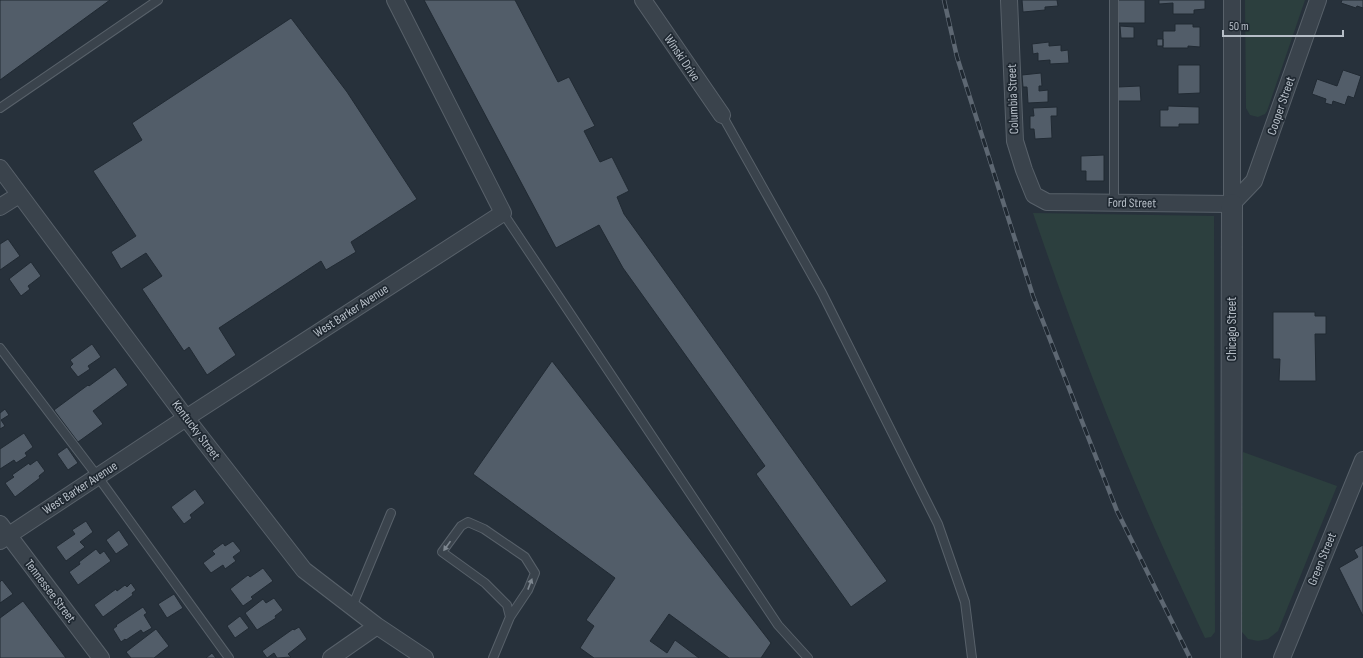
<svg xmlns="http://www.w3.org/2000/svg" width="1363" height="658" viewBox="0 0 1363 658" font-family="'Sofia Sans Condensed',sans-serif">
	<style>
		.grass { fill: #2c3f3e }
		.building { fill: #525d69; stroke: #212a33 }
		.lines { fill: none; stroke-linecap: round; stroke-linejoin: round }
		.service-casing { stroke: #58616a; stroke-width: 10 }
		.minor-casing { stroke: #58616a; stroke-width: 18 }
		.tertiary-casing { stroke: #58616a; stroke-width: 22 }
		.service { stroke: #3a434c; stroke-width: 8 }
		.minor { stroke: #3a434c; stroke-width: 16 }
		.tertiary { stroke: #3a434c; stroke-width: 20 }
		.rail-casing { stroke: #5d6772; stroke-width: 4.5 }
		.rail { stroke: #1f2831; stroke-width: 3; stroke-dasharray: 9; stroke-linecap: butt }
		.oneway { fill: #7e8790 }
		.labels { text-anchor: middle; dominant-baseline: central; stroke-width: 3.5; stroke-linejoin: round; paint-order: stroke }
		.street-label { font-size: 13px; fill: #b6bec7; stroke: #1f2831 }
	</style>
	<rect width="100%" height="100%" fill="#27313b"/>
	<path class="grass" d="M1245 0H1305L1267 111 1265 114 1258 117 1250 115 1246 108Z
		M1033 213 1214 216 1215 632 1211 637 1205 638C1189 604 1173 570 1158 536 1111 430 1070 322 1033 213Z
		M1243 452 1337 486 1278 631 1268 639 1258 641 1248 639 1242 632 1240 619Z"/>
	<path class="building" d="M0 0H110L0 80Z
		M424 0H515L558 82 569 77 595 126 584 131 600 162 612 157 629 191 617 197 624 214 887 581 851 607 756 474 765 466 623 268 599 225 556 248Z
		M1022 0H1057L1058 6 1045 7V10L1023 12Z
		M1116 0H1145V23H1116Z
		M1159 0H1205V9L1194 10V14H1173V3L1159 4Z
		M1342 0H1363V8L1357 6 1356 8 1341 3Z
		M291 18 347 92 417 199 351 242 356 252 326 270 321 261 219 328 236 355 207 375 189 347 184 351 142 289 162 276 146 253 121 269 111 252 136 236 93 171 142 140 132 123Z
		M1175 24H1193V27H1200V47L1188 46V48H1163V31H1175Z
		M1120 26 1134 27V38H1121Z
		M1157 39H1163V46H1157Z
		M1049 42V46L1061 45V51L1068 50 1069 63 1050 64V60L1038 61V53L1033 54 1032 44Z
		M1178 65H1200V93L1178 94Z
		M1343 70 1361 76 1354 98 1348 96 1345 105 1333 101 1332 105 1325 103 1326 99 1312 94 1317 79 1337 86Z
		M1041 73 1042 86H1039V91L1048 90V102L1028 103 1027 87H1023L1022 75Z
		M1140 86 1141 101H1118V87Z
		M1168 106 1199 107V124H1179V127H1160V110H1168Z
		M1057 107V116H1051L1052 138 1035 139 1034 129H1030V116H1034L1033 108Z
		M1104 155V181H1086V171H1081V156Z
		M8 239 20 256 0 270V244Z
		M31 262 41 276 28 286 30 289 21 296 9 279Z
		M1273 312H1315V316H1326V334H1315L1316 381H1279L1280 359H1273Z
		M92 344 101 357 88 366 90 369 78 377 70 367 73 364 70 360Z
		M552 361 771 643 761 658H729L669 614 650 641 667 653 675 640 699 658H594L580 648 594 626 586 620 615 578 473 474Z
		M115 367 128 385 93 411 103 424 78 442 54 410 88 385 89 386Z
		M5 409 9 415 1 420 5 426 0 429V413Z
		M24 433 33 447 25 453 27 456 16 463 14 460 0 469V449Z
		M67 447 78 463 68 470 57 454Z
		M37 460 45 471 39 476 40 478 15 497 5 483 14 477 12 475 29 463 30 465Z
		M195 489 205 503 190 515 192 518 184 524 171 507Z
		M86 521 93 532 80 542 85 547 66 561 56 547 75 534 72 530Z
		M119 530 129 545 116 554 106 540Z
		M233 541 241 551 233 557 236 561 225 569 223 565 211 573 203 563 215 554 212 551 223 543 225 546Z
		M1363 545V616L1339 568 1358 557 1354 550Z
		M96 549 100 554 104 551 111 561 78 585 69 572 80 564 79 562Z
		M263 568 273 581 251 597 253 599 243 606 230 589 248 575 250 577Z
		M2 580 13 594 0 603V582Z
		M131 583 136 590 132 593 133 595 103 617 94 605 116 589 117 591 125 585 127 587Z
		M174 594 183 608 167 618 158 604Z
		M274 598 283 610 275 616 276 618 257 630 245 613 263 599 266 603Z
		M23 601 66 658H0V618Z
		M143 607 147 613 144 615 152 628 143 633 141 630 126 640 125 639 121 642 113 629 117 626 116 625Z
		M240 616 249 628 235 638 227 626Z
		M299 627 307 639 288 654 291 657 277 658 274 653 267 658 262 651 293 629 294 630Z
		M156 629 169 646 154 658H131L126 652Z
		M212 653 216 658H206Z"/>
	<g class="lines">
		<defs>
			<path id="service" d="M0 108 158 0
				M722 115 822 293 938 524 965 602 972 658
				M1114 203V0
				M503 213 778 625 808 658
				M0 348 98 477 229 658
				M352 607 391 513
				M493 658 510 617 528 590 535 573 525 557 484 529 468 522 461 526 442 552 485 583 507 605 510 617"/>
			<path id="minor" d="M643 0 722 115
				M1009 0 1015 141 1024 170 1034 195 1047 202 1232 204
				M0 168 186 418 304 570 377 626 425 658
				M1232 204 1254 181 1318 0
				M1232 204V0
				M0 207 19 195
				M0 524 101 658
				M0 541 186 418 503 213 395 0
				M331 658 377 626
				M1282 658 1363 460"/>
			<path id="tertiary" d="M1231 658 1232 204"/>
		</defs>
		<use href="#service" class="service-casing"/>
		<use href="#minor" class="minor-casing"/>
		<use href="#tertiary" class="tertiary-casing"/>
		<use href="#service" class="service"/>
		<use href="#minor" class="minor"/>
		<use href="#tertiary" class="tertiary"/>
		<defs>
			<path id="rail" d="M944 0 957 57 1033 296 1117 511 1190 658"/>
		</defs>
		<use href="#rail" class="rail-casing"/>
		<use href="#rail" class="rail"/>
	</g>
	<defs><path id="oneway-solid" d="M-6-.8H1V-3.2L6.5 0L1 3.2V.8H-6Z"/></defs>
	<g class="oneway">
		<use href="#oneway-solid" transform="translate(447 546) rotate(126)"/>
		<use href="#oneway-solid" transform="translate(530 584) rotate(-69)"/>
	</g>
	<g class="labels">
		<g class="street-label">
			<text transform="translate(682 58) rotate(56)">Winski Drive</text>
			<text transform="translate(1013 99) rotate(-92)">Columbia Street</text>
			<text transform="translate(1281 106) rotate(-71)">Cooper Street</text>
			<text transform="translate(1132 203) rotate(1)">Ford Street</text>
			<text transform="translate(351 311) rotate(-33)">West Barker Avenue</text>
			<text transform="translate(1232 329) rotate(-90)">Chicago Street</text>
			<text transform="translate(196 430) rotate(53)">Kentucky Street</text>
			<text transform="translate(80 488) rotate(-33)">West Barker Avenue</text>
			<text transform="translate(1322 559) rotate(-68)">Green Street</text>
			<text transform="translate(50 591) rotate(53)">Tennessee Street</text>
		</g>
	</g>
	<path d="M1223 30v6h120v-6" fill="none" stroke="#b6bec7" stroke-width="2"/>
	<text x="1229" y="30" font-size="12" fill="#b6bec7" stroke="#1f2831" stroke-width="3" paint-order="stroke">50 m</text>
</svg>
